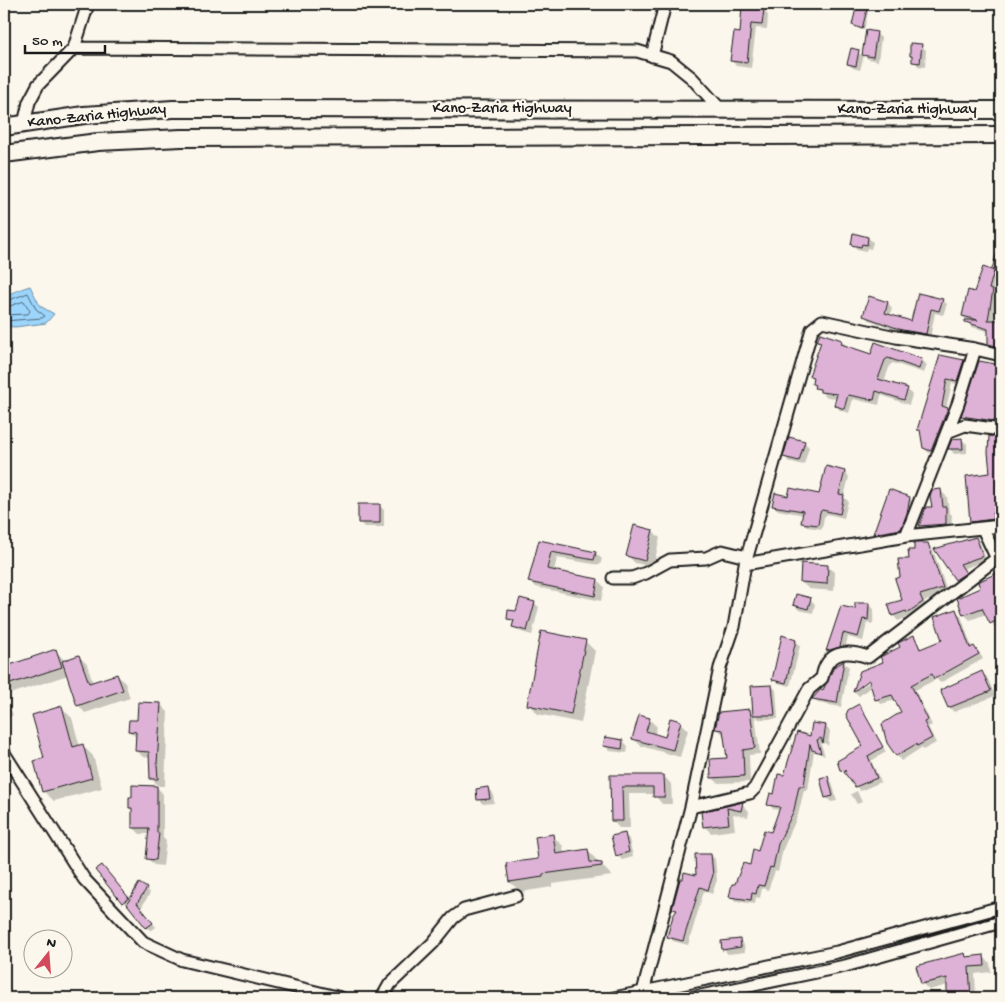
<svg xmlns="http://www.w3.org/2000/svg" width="1005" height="1002" viewBox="0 0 1005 1002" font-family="'Gochi Hand',sans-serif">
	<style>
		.water { fill: #9cd5fc; stroke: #698ba2 }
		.shadow { fill: #0003; fill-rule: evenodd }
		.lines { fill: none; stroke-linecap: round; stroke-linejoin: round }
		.shore { stroke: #4f6676; stroke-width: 1 }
		.building { fill: #deb2d6; stroke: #1c1c1c }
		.minor-casing { stroke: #1c1c1c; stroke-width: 15 }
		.highway-casing { stroke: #1c1c1c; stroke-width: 20 }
		.minor { stroke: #fbf7ec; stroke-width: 11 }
		.highway { stroke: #fbf7ec; stroke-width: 16 }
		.labels { text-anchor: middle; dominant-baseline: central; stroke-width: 4.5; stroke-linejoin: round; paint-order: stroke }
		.street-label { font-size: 16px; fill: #1c1c1c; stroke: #fbf7ec }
	</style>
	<rect width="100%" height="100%" fill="#fbf7ec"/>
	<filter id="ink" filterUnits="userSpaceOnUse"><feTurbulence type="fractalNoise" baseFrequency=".02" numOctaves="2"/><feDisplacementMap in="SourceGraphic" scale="10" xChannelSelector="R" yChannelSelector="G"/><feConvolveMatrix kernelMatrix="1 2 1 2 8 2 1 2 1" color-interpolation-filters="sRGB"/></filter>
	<g filter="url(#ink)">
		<path class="water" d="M30 286 40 306 54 314 46 323 15 327 4 326C4 295 0 296 30 286Z"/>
		<path class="shadow" d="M973 4H1001V9L977 8Z
			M867 6 869 8 864 30 855 27 853 25Z
			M763 10 768 15 767 29 756 28 751 68 736 66 732 61 741 34Z
			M867 32 876 33 881 38 878 61 868 59 864 55 860 70 853 68 848 64 852 50 863 56Z
			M921 45 926 50 925 67 918 66 911 55Z
			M868 238 873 242 871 249 867 248 866 251 857 249 852 244Z
			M996 259 1001 261V275L994 272 999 277 994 292 998 296 993 321H1001V351L995 349 990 344V332L972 327 963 316 984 269 998 273 993 269Z
			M942 300 947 304 943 315 935 313 930 338 908 334 869 320 864 315 888 303 892 308 890 316 911 323Z
			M818 341H841L847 346 871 356 922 360 927 365 924 373 893 363 890 365 884 382 907 389 912 395 909 405 881 395 879 405 853 399 849 413 840 410 835 405 837 398 826 397 813 384 814 379 811 376 822 344Z
			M941 357 963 361 968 366 962 385 952 383 946 409 952 414 936 455 929 453 924 448 922 432 919 429Z
			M980 362 1001 366V426L968 421 963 416Z
			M991 437 1001 438V517L998 518 999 524 976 526 971 521 991 474Z
			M953 440H962L967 444V453L954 454 950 449Z
			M804 442 809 447 804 465 789 462 785 457Z
			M827 468 845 472 849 477 844 497 848 501 844 518 827 514 824 517 822 529 807 527 803 523 804 515 778 510 773 506 789 497 819 496Z
			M890 491 909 498 917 505 908 536 881 541 874 534Z
			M941 491 947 497 949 512 952 515 951 530 927 532 920 526 933 508Z
			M379 505 384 510V527H364L360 522Z
			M635 526 653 531 660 538 653 567 635 563 627 555Z
			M975 538 980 543 986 560 963 569 969 577 961 584 936 550Z
			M540 541 595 553 602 559 600 565 557 558 554 571 598 580 604 587 601 601 536 587 530 581Z
			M927 544 933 550 948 594 924 601 928 608 898 621 893 615 903 600 901 578 915 551Z
			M827 566 835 573 834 591 809 589 801 582Z
			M1001 567V627L996 629 986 614 970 620 964 614 982 588 996 574 995 571Z
			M810 599 815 604 813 613 799 610 794 605Z
			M534 603 539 607 532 635 518 631 514 627V623L508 619Z
			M869 605 874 609 873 624 867 623 863 641 848 637 844 651 832 655 827 651 842 607 856 611Z
			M956 611 961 616 972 648 979 652 983 659 940 683 937 679 915 690 932 725 928 727 936 743 923 750 921 748 901 761 888 743 903 713 896 700 881 704 876 699 872 686 859 696 855 692 861 672 885 663 914 637 922 650 943 641ZM873 676 875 678 862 687V684Z
			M783 637 796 641 800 646 790 686 778 683 774 679Z
			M585 641 595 651 581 723 538 714 528 704Z
			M56 651 65 661 79 657 87 664 93 683 117 675 125 683 130 698 85 713 78 705 68 675 4 696V658L10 666Z
			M844 663 849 667 841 707 818 703 814 699 824 691 835 668Z
			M982 673 987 677 995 696 954 712 949 707Z
			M772 686 776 690 778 719H759L755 715 760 754 749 755 750 782 718 783 712 777 728 759 725 735 716 729 749 711 755 716 752 687Z
			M4 697 13 715 4 720Z
			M161 705 168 712 165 786H159L151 779V758L143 757 136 750 137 738 129 731 138 722Z
			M859 705 886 752 871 761 881 782 860 791 841 769 865 746Z
			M62 708 72 718 80 747 83 746 93 756 102 788 54 801 43 791 45 759Z
			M649 719 657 727 654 735 666 738 680 722 688 730 680 757 641 746 634 739Z
			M825 726 830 731 828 746 825 743 821 744 825 756 814 751 808 790H804L798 815 783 849 778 872 775 871 768 890 762 888 760 898 756 897 755 904 735 901 731 896 736 886 772 834 780 810 773 809 769 804 811 738Z
			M623 741 628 746 627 753 610 751 605 746Z
			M664 776 671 784 672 804H662L654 794H629L630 828H619L612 820 611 777Z
			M827 777 832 782 837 801 831 802 826 797Z
			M157 787 163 794V838L166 841 163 866 154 865 147 858 150 834H140L133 827V810L130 807Z
			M488 789 493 793 494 803 483 804 478 799Z
			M857 791 862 802 857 804 851 794Z
			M742 804 749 811 748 817 733 814 735 830 711 833 704 826 703 814Z
			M624 834 629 839 633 857 622 860 617 855Z
			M552 835 563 846 564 854 587 850 612 876 552 884V887L521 892 510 882 539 860Z
			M711 855 715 859 717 880 712 894 704 891 688 945 673 941 669 936 677 912 674 909Z
			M97 870 106 871 130 900 146 889 150 893 141 908 156 927 151 931Z
			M739 940 744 945 745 952 728 954 723 949Z
			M965 955 968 958 984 957 990 963 991 972 975 974 976 998H948V985L929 990 922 983Z"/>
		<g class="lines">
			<path class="shore" d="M4 302 28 293 36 309 45 316 42 318 4 321
				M4 308 24 301 30 311 28 314 4 315"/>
		</g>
		<path class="building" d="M857 4 868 5 862 29 852 25Z
			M742 6 764 9 762 25 751 24 747 63 730 61 734 32 740 33Z
			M866 30 877 32 873 57 862 55Z
			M910 43 922 44 920 63 912 62V56H910Z
			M851 48 859 50 856 66 847 64Z
			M853 233 868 237 867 245 862 244 861 247 851 245Z
			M999 245H1001V272L992 269Z
			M983 267 994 271 989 289 993 290 988 320H1001V347L988 344V329L965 322V320H978L962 316 968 290 974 292Z
			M918 293 943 299 939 311 931 309 926 334 902 330 863 316 869 296 888 302 885 313 911 321Z
			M820 333 842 340 841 344 871 354 875 342 922 359 919 369 888 358 885 360 878 379 908 388 904 400 876 391 874 400 848 395 844 409 834 405 837 394 820 392V389L814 388 815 385 812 384 813 377 809 376 821 342 817 341Z
			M940 355 964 360 957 381 947 379 942 406 948 408 931 451 923 448 920 430H917Z
			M979 361 1001 365V422L961 416Z
			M989 436 1000 437 1001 512 993 513 994 519 970 522 966 476 990 473 988 452Z
			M789 437 805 441 799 461 783 457Z
			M962 438 963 449H948L952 439Z
			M826 466 845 471 839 494 844 495 840 514 822 510 820 512 818 525 801 523 803 511 772 506 775 493 788 496 790 488 819 494Z
			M889 489 910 497 907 513 901 529 873 534Z
			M941 489 943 507H946V524L919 526 926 507H932L930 496 932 490Z
			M358 504H380V523H358Z
			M634 525 653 530 645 561 626 556Z
			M976 537 983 556 960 564 966 573 955 580 934 549Z
			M539 540 596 552 594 560 551 552 547 569 598 579 595 596 528 582Z
			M914 543H928L943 588 920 595 923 602 907 613 906 611 892 616 888 604 902 600 895 579 900 577 898 559H909L908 550H914Z
			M801 563 828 565 827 584 800 582Z
			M1001 571V618L990 624 982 608 963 615 957 598 980 588 978 582Z
			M796 594 811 598 808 609 793 605Z
			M520 598 535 602 527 631 512 627 514 620 507 619 508 610 516 611Z
			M855 603H869L868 620 863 619 858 637 843 633 840 647 826 651 841 606 855 609Z
			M956 609 970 648 974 646 979 654 934 679 932 674 911 685 928 720 924 722 932 738 917 746 916 744 896 756 887 743 882 724 901 712 892 695 875 700 869 680 853 692 860 671 883 662 880 657 900 647 898 643 914 635 920 649 942 640 934 617Z
			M541 631 586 640 571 714 527 705Z
			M782 635 796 640 786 683 772 680Z
			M56 649 62 667 4 686V667Z
			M79 655 89 683 117 674 123 690 77 706 62 661Z
			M844 661 837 703 812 699 821 689 823 690 834 667Z
			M982 671 991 691 948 708 940 690Z
			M772 685 775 715H753L751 686Z
			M138 702 161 703 157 764 158 779H150L149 752 135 751 136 732 128 731 129 720H137Z
			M859 704 883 747 868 756 877 778 855 787 844 772 846 771 840 770 837 761 863 746 846 715 848 710Z
			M62 706 73 747 83 744 92 778 42 792 34 761 44 758 32 715Z
			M750 709 755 748 743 750 744 776 711 778 710 759 727 758 723 730 715 729 719 712Z
			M639 715 650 718 646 731 665 737 670 718 681 721 673 750 632 739Z
			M812 723 826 725 823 743 821 738 817 740 821 753 812 750 810 744 804 786H799L794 810 778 844 773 868 770 867 764 886 758 885 756 894 752 893 751 900 729 897 732 884H735L743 863 750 865 753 849 758 851 764 830 771 832 780 807 767 805 770 793 774 794 778 774 784 775 797 732 810 736Z
			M605 737 623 740 622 749 603 746Z
			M610 775H664L665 797H653V787H622L623 821H611Z
			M828 776 833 796 825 798 820 778Z
			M132 785 157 786V833H159L156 860 146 859 149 828H132V808H129V797H132Z
			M488 787 490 799 477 800 476 789Z
			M743 802 741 811 727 808 729 824 703 827 701 812Z
			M625 833 629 852 616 856 611 836Z
			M553 834 556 854 588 849 590 862 602 863V866L543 874V877L509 882 506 863 538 859 535 837Z
			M695 854H711L713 875 708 890 700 887 683 941 667 937 673 916 677 910 672 909 680 879H683L684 872 696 875Z
			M102 865 129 898 122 903 95 870Z
			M139 883 147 888 137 903 153 923 146 928 127 904Z
			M740 939 741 947 722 950 721 941Z
			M965 953 966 957 984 955 985 966 969 967 971 998H947V978L921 984 916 966Z"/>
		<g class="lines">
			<defs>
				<path id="minor" d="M74 48 637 51 671 61 692 78 721 110
					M652 56 665 4
					M24 124 29 102 38 85 74 48 88 4
					M947 432 965 425 1001 430
					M983 529 997 559
					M906 536 958 404 975 349
					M745 564 906 536 1001 526
					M613 578H632L646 573 670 560 706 558 722 551 747 557
					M4 753 84 879 143 942 182 960 341 998
					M691 807 750 793 755 788 809 689 822 678C826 652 845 649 868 657L1001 555
					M643 992 691 807 720 668 734 627 745 564 812 329 822 321 896 337 975 349 1001 355
					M382 998 390 984 433 943 453 918 464 910 516 896
					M614 998 837 952 1001 907
					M691 998 845 966 1001 922"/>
				<path id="highway" d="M4 127 84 115 173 109 1001 110
					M4 154 98 142 181 138 1001 135"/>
			</defs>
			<use href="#minor" class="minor-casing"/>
			<use href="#highway" class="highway-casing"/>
			<use href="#minor" class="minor"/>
			<use href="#highway" class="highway"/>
		</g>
	</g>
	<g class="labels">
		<g class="street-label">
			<text x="502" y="109">Kano-Zaria Highway</text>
			<text x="907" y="110">Kano-Zaria Highway</text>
			<text transform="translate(97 117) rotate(-6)">Kano-Zaria Highway</text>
		</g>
	</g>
	<rect width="1005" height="1002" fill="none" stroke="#fbf7ec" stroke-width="20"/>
	<rect x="10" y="10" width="985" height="982" fill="none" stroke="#1c1c1c" stroke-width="2" filter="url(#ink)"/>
	<g transform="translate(48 954) rotate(17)"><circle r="24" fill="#fbf7ec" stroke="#a29f99"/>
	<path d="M0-4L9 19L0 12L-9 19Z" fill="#d1495b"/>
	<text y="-8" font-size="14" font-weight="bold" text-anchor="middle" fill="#1c1c1c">N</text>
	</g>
	<path d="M25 45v8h80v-8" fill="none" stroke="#1c1c1c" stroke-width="2.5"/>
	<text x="32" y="45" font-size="15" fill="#1c1c1c" stroke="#fbf7ec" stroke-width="4" paint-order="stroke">50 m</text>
</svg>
